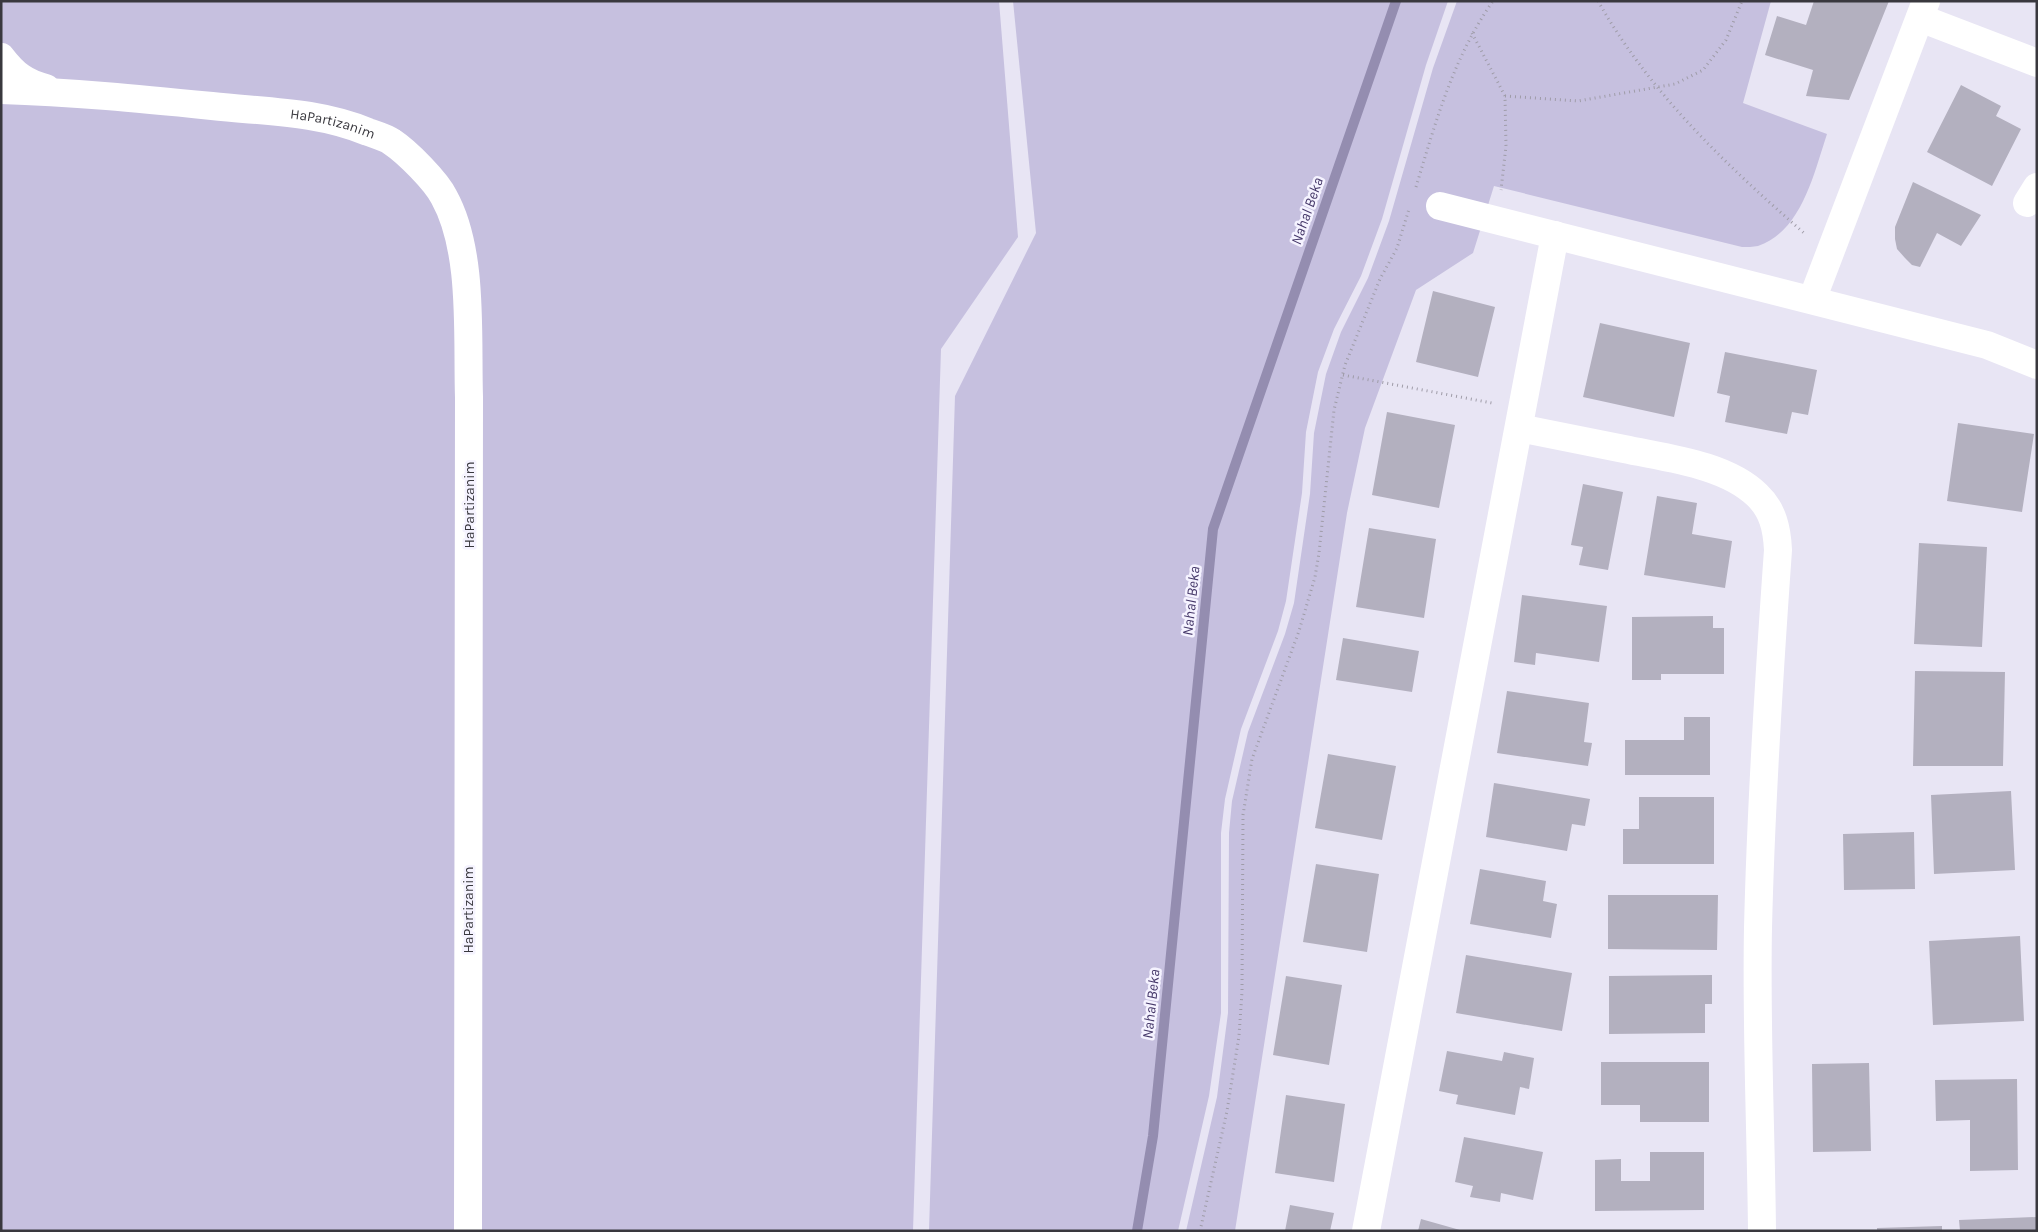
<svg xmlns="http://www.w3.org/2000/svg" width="2038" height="1232" viewBox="0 0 2038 1232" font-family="Karla,sans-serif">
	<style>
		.green { fill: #c6c0df }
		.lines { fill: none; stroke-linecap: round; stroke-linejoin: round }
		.stream { stroke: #948db0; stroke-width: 10 }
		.building { fill: #b3b0bf }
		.path { stroke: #9f9ca8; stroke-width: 3; stroke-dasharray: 1 4; stroke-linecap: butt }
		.minor { stroke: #fff; stroke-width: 28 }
		.labels { text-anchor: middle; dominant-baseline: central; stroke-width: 5; stroke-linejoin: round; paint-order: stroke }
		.street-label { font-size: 14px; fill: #39383e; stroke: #f5f3ff }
		.water-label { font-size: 15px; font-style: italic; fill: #46396a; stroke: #f5f3ff }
	</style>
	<rect width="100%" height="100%" fill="#e8e5f4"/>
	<path class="green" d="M1 1H999L1018 237 941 349 913 1231H1Z
		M1013 1H1448L1426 65 1382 219 1361 276 1334 329 1318 372 1306 432 1302 493 1286 601 1278 631 1241 729 1225 799 1221 833V1013L1209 1096 1178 1231H929L955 396 1036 233Z
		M1457 1H1771L1743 103 1827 134C1814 173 1802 231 1758 246 1753 247 1747 247 1742 247L1494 186 1473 253 1416 290 1365 428 1347 513 1235 1231H1186L1217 1097 1228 1013 1229 833 1232 801 1248 732 1285 634 1294 603 1310 494 1314 433 1326 374 1341 332 1368 278 1389 221 1433 68Z"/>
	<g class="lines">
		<path class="stream" d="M1137 1231 1153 1136 1213 529 1396 1"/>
	</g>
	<path class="building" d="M1814 1H1889L1849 100 1806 96 1813 70 1765 55 1777 16 1806 25Z
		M1961 85 2001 106 1996 116 2021 129 1992 186 1927 152Z
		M1913 182 1981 215 1961 246 1937 233 1920 267 1912 265 1905 258 1897 249 1895 239V227Z
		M1433 291 1495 307 1478 377 1416 362Z
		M1600 323 1690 343 1674 417 1583 397Z
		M1725 352 1817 370 1808 415 1792 412 1787 434 1725 422 1730 396 1717 393Z
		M1387 412 1455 425 1439 508 1372 495Z
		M1958 423 2034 434 2022 512 1947 501Z
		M1583 484 1623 492 1608 570 1579 565 1583 547 1571 545Z
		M1657 496 1697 503 1692 534 1732 541 1725 588 1644 575Z
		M1369 528 1436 539 1424 618 1356 607Z
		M1919 543 1987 547 1982 647 1914 644Z
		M1522 595 1607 606 1599 662 1536 653 1535 665 1514 662Z
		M1713 616V628H1724V674H1661V680H1632V617Z
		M1343 638 1419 651 1412 692 1336 680Z
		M1915 671 2005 672 2003 766H1913Z
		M1507 691 1589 703 1584 742 1592 743 1588 766 1497 753Z
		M1684 717H1710V775H1625V740H1684Z
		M1328 754 1396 766 1382 840 1315 828Z
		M1494 783 1590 799 1585 826 1572 824 1567 851 1486 837Z
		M2011 791 2015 870 1934 874 1931 795Z
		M1639 797H1714V864H1623V829H1639Z
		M1914 832 1915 889 1844 890 1843 834Z
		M1316 864 1379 874 1367 952 1303 942Z
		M1480 869 1546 881 1543 901 1557 904 1551 938 1470 924Z
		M1608 895H1718L1717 950 1608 949Z
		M2020 936 2024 1021 1933 1025 1929 941Z
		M1466 955 1572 973 1562 1031 1456 1013Z
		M1712 975V1004H1705V1033L1609 1034V976Z
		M1286 976 1342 985 1329 1065 1273 1055Z
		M1447 1051 1502 1061 1504 1052 1534 1058 1529 1089 1520 1087 1515 1115 1456 1104 1458 1095 1439 1091Z
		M1601 1062H1709V1122H1640V1105H1601Z
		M1869 1063 1871 1151 1813 1152 1812 1064Z
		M2017 1079 2018 1170 1970 1171V1120L1936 1121 1935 1080Z
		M1286 1095 1345 1104 1334 1182 1275 1173Z
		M1464 1137 1543 1152 1533 1200 1501 1193 1500 1202 1470 1197 1473 1186 1455 1182Z
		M1650 1152H1704V1210L1595 1211V1160L1621 1159V1181H1650Z
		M1290 1205 1334 1213 1330 1231H1285Z
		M2037 1217V1231H1960L1959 1220Z
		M1421 1219 1460 1230V1231H1418Z
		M1942 1226V1231H1877V1228Z"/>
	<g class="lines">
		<path class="path" d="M1598 1C1650 93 1725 164 1804 233
			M1472 33 1505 96 1506 146 1501 190
			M1505 96 1578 101 1675 84 1703 70 1726 40 1742 1
			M1416 187C1436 121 1453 58 1493 1
			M1343 375 1492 403
			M1200 1231 1227 1111 1239 1036 1242 992 1243 815 1252 759 1299 631 1315 577 1319 553 1334 410 1345 365 1380 279 1397 248 1409 209"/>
		<g class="minor">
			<path d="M1920 18 2037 63"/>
			<path d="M1 57C14 74 25 83 46 88"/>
			<path id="s1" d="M1 90C72 92 142 99 212 106 266 112 317 111 368 132 376 135 385 137 392 142 407 152 436 181 444 197 474 251 467 336 469 397L468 1231"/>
			<path d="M2027 203 2037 187"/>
			<path d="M1440 206 1987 345 2037 365"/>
			<path d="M1812 300 1926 1"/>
			<path d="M1519 428C1554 435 1589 442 1624 449 1666 458 1725 464 1757 495 1773 510 1777 529 1778 550 1769 676 1761 802 1758 928 1756 1029 1761 1130 1762 1231"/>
			<path d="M1366 1231 1555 235"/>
		</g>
	</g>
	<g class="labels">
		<g class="street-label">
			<text stroke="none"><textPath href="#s1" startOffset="334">HaPartizanim</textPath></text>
			<text transform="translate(469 505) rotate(-90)">HaPartizanim</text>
			<text transform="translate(468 910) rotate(-90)">HaPartizanim</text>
		</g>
		<g class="water-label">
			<text transform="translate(1307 211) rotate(-71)">Nahal Beka</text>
			<text transform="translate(1191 601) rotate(-84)">Nahal Beka</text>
			<text transform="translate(1151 1004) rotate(-84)">Nahal Beka</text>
		</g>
	</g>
	<rect width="2038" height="1232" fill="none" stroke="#39383e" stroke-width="5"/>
</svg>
